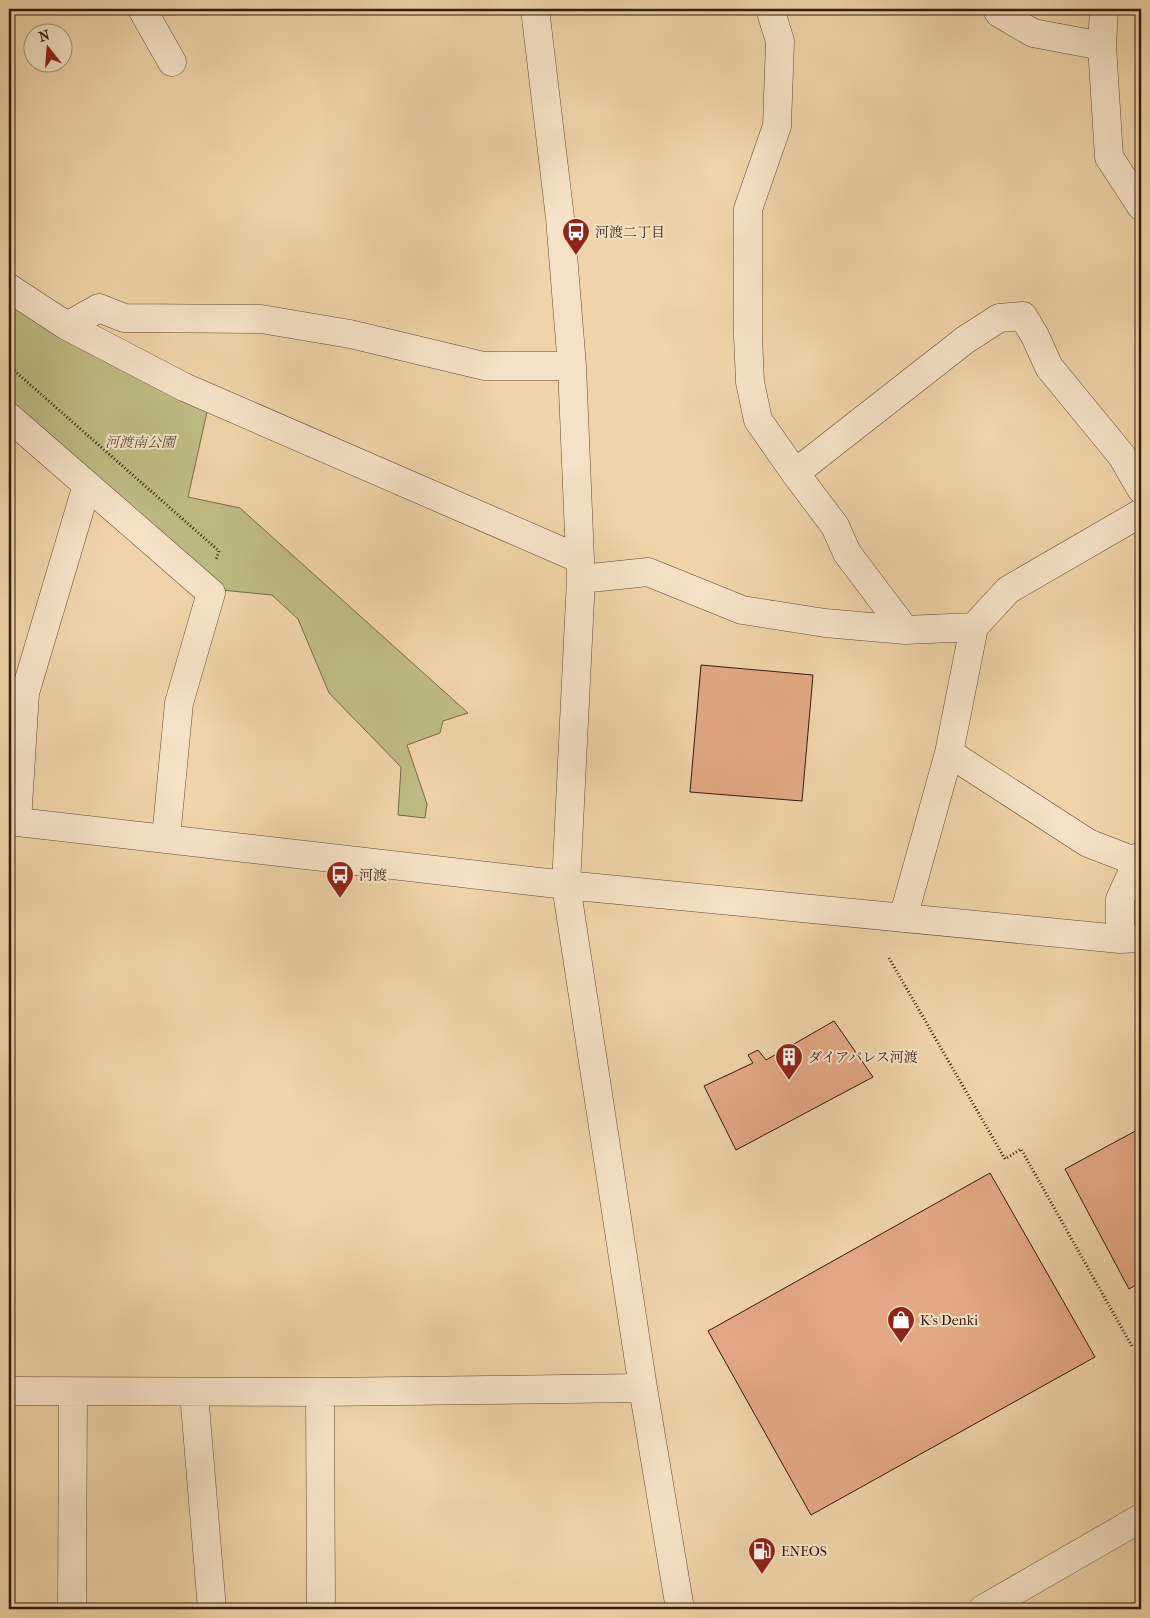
<svg xmlns="http://www.w3.org/2000/svg" width="1150" height="1618" viewBox="0 0 1150 1618" font-family="'IM FELL French Canon','Noto Serif JP',serif">
	<style>
		.green { fill: #bebb84; stroke: #786a49 }
		.building { fill: #e3a885; stroke: #331a0e }
		.lines { fill: none; stroke-linecap: round; stroke-linejoin: round }
		.minor-casing { stroke: #624834; stroke-width: 29 }
		.path { stroke: #331a0e; stroke-width: 3; stroke-dasharray: 1 2.5; stroke-linecap: butt }
		.minor { stroke: #f5e2c6; stroke-width: 28 }
		.labels { text-anchor: middle; dominant-baseline: central; stroke-width: 4; stroke-linejoin: round; paint-order: stroke }
		.poi-label { font-size: 14px; fill: #331a0e; stroke: #f5e2c6; text-anchor: start }
		.park-label { font-size: 14px; font-style: italic; fill: #5d4a31; stroke: #f5e2c6 }
	</style>
	<rect width="100%" height="100%" fill="#f0d3a8"/>
	<filter id="stains"><feTurbulence type="fractalNoise" baseFrequency=".004" numOctaves="4"/><feColorMatrix values="0 0 0 0 .2 0 0 0 0 .09 0 0 0 0 .02 0 0 0 .5 -.17"/></filter>
	<radialGradient id="worn" r=".72"><stop offset=".6" stop-color="#630" stop-opacity="0"/><stop offset="1" stop-color="#630" stop-opacity=".3"/></radialGradient>
	<path class="green" d="M9 300 207 412 188 497 240 508 468 713 443 721 440 733 407 745 427 804 425 818 398 815 401 767 329 693 298 619 272 595 221 590 9 403Z"/>
	<path class="building" d="M701 665 813 675 802 801 690 792Z
		M834 1021 873 1077 736 1150 704 1086 753 1063 748 1055 758 1050 766 1060Z
		M1141 1128V1282L1129 1289 1065 1169Z
		M990 1173 1095 1357 811 1515 708 1331Z"/>
	<g class="lines">
		<defs>
			<path id="minor" d="M142 9 172 62
				M535 9 560 218 572 366 580 559 581 579 566 885 643 1388 680 1609
				M770 9 780 41 777 126 748 209V336L750 382 758 420 795 473 835 526 847 553 905 630
				M997 9 999 13 1033 33 1102 46
				M1104 9 1102 46 1109 157 1141 206
				M9 288 67 326 184 387 580 559
				M67 326 99 308 124 318 261 319 350 334 484 366H572
				M9 417 211 593 179 703 166 838
				M795 473 965 340 999 318 1023 316 1035 336 1049 367 1122 456 1141 489
				M581 579 648 572 742 610 825 623 905 630 974 627
				M949 753 1088 843 1137 862
				M9 821 566 885 1120 939 1141 938
				M17 822 25 693 87 485
				M903 918 949 753 974 627 1008 590 1141 513
				M1120 939V899L1137 862 1141 856
				M9 1391 320 1392 643 1388
				M320 1392 321 1609
				M194 1393 212 1609
				M72 1609 73 1392
				M983 1609 1141 1518"/>
		</defs>
		<use href="#minor" class="minor-casing"/>
		<path class="path" d="M9 366 219 551 216 560
			M889 958 1005 1159 1021 1149 1133 1348"/>
		<use href="#minor" class="minor"/>
	</g>
	<defs>
		<symbol id="bus-pin" viewBox="-11 -11 22 30"><path d="M0 17L-7.5 6A9.5 9.5 0 1 1 7.5 6Z" fill="#8f2418" stroke="#f5e2c6"/><path d="M-5-6H5V4H4V6H2V4H-2V6H-4V4H-5ZM-3.5-4V0h7V-4ZM-3.5 1.2v1.5H-2V1.2ZM2 1.2v1.5H3.5V1.2Z" fill="#fff"/></symbol>
		<symbol id="building-pin" viewBox="-11 -11 22 30"><path d="M0 17L-7.5 6A9.5 9.5 0 1 1 7.5 6Z" fill="#8f2418" stroke="#f5e2c6"/><path d="M-4-6H4V6H1V3H-1V6H-4ZM-2.5-4.3h1.7v1.8h-1.7ZM.8-4.3h1.7v1.8H.8ZM-2.5-1h1.7V.8h-1.7ZM.8-1h1.7V.8H.8Z" fill="#fff"/></symbol>
		<symbol id="shop-pin" viewBox="-11 -11 22 30"><path d="M0 17L-7.5 6A9.5 9.5 0 1 1 7.5 6Z" fill="#8f2418" stroke="#f5e2c6"/><path d="M-5-2.5h2.3a2.7 3.5 0 0 1 5.4 0H5L5.5 6h-11ZM-1.5-2.5h3a1.5 2.3 0 0 0-3 0Z" fill="#fff"/></symbol>
		<symbol id="fuel-pin" viewBox="-11 -11 22 30"><path d="M0 17L-7.5 6A9.5 9.5 0 1 1 7.5 6Z" fill="#8f2418" stroke="#f5e2c6"/><path d="M-5.5-6h7V0h2V4h1.3V-2.5L3-4.5l.8-.8L6-3V5H2.5V1h-1V6h-7ZM-4.2-4.7v3.2H.2V-4.7Z" fill="#fff"/></symbol>
	</defs>
	<g fill-rule="evenodd">
		<use href="#bus-pin" x="560" y="216" width="32" height="43"/>
		<use href="#bus-pin" x="324" y="859" width="32" height="43"/>
		<use href="#building-pin" x="773" y="1041" width="32" height="43"/>
		<use href="#shop-pin" x="885" y="1304" width="32" height="43"/>
		<use href="#fuel-pin" x="746" y="1535" width="32" height="43"/>
	</g>
	<g class="labels">
		<g class="poi-label">
			<text x="595" y="232">河渡二丁目</text>
			<text x="359" y="875">河渡</text>
			<text x="808" y="1057">ダイアパレス河渡</text>
			<text x="920" y="1320">K's Denki</text>
			<text x="781" y="1551">ENEOS</text>
		</g>
		<g class="park-label">
			<text x="140" y="442">河渡南公園</text>
		</g>
	</g>
	<rect width="1150" height="1618" fill="none" stroke="#f0d3a8" stroke-width="30"/>
	<rect x="10" y="10" width="1130" height="1598" fill="none" stroke="#331a0e" stroke-width="2.5"/>
	<rect x="15" y="15" width="1120" height="1588" fill="none" stroke="#331a0e"/>
	<g transform="translate(48 48) rotate(343)"><circle r="24" fill="#f5e2c6" stroke="#a7927c"/>
	<path d="M0-4L9 19L0 12L-9 19Z" fill="#8f2418"/>
	<text y="-8" font-size="14" font-weight="bold" text-anchor="middle" fill="#331a0e">N</text>
	</g>
	<rect width="100%" height="100%" filter="url(#stains)"/>
	<rect width="100%" height="100%" fill="url(#worn)"/>
</svg>
